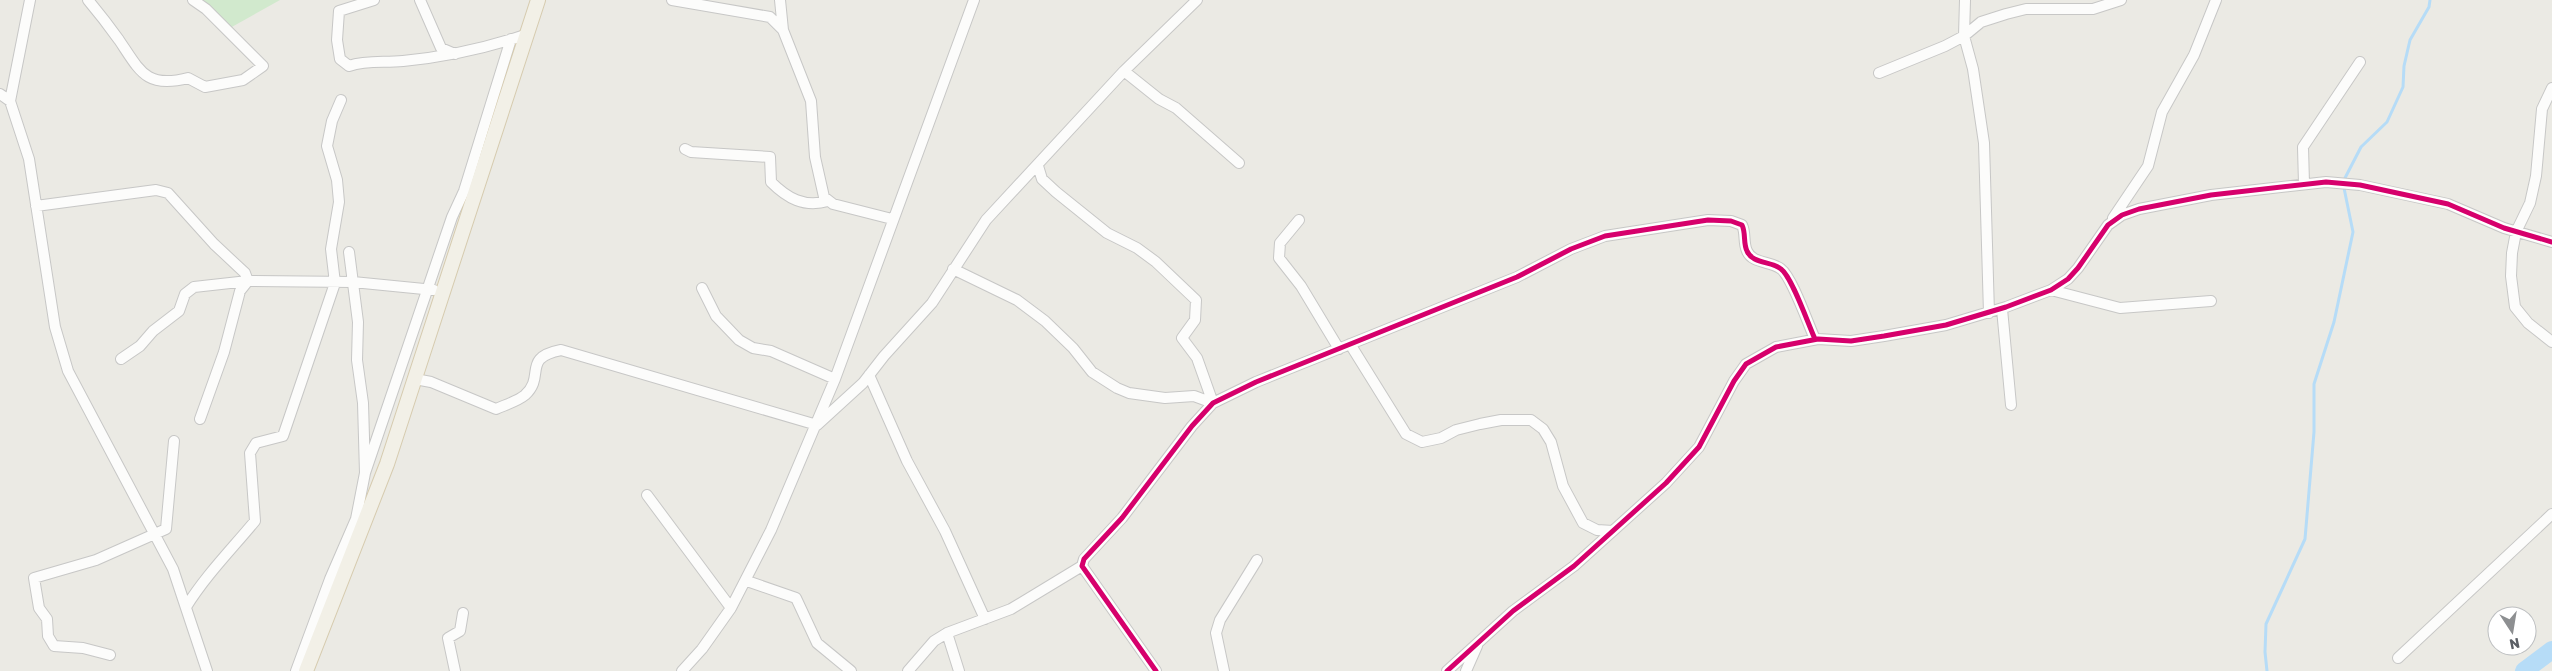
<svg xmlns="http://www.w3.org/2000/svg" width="2552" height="671" viewBox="0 0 2552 671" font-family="Rubik,sans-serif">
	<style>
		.green { fill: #d1e9cd }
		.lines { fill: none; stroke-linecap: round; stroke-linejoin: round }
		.stream { stroke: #b6dcf7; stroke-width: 3 }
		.river { stroke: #b6dcf7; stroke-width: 18 }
		.minor-casing { stroke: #c7c7c6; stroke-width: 12 }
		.major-casing { stroke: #d6cbaf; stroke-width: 16 }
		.minor { stroke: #fcfcfb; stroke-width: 10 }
		.major { stroke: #f2f0e7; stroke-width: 14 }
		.cycleway-casing { stroke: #fff; stroke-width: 8 }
		.cycleway { stroke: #d6006c; stroke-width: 5 }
	</style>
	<rect width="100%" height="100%" fill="#ebeae4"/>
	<path class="green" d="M198 0H280L230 28Z"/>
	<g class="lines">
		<path class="stream" d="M2345 178 2361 147 2387 122 2403 87 2404 66 2410 40 2429 7 2430 0
			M2267 671 2265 652 2266 624 2305 539 2314 432V384L2334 322 2353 232 2344 188"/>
		<path class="river" d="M2524 671 2552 650"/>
		<defs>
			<path id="minor" d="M88 0C99 13 109 26 119 40 140 71 146 89 188 78L205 87 243 80 263 66 206 9 193 0
				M374 0 339 11 337 40 340 59 349 66C367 60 384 63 403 61 446 57 487 48 528 34
				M420 0 441 48 455 54
				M672 0 770 17 783 30
				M780 0 783 30 811 101 815 157 824 197 833 204 892 219
				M1965 0 1964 36 1973 69 1984 143 1989 313
				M1124 71 1159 99 1176 108 1239 163
				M1879 73 1945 46 1964 36 1981 22 2006 14 2026 9H2093L2121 0
				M2552 88 2542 109 2536 176 2530 203 2516 232 2512 253 2511 276 2515 307 2528 323 2552 342
				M0 94 10 101 29 159 55 327 68 371 173 569 207 671
				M10 101 30 0
				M685 149 691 152 770 157 771 182C787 198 804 208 828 201
				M1038 166 1042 179 1056 192 1107 233 1137 248 1156 262 1196 300 1195 320 1182 338 1197 358 1213 403
				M2304 184 2303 147 2360 62
				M36 206 156 190 168 193 214 244 245 273 248 281 240 291 224 352 200 419
				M2113 218 2148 166 2162 112 2194 55 2216 0
				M1299 220 1280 243 1279 258 1301 286 1339 349
				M953 269 1017 300 1045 321 1073 348 1092 372 1117 388 1129 393 1165 398 1194 396 1213 403
				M702 288 716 316 739 340 753 348 771 351 835 379
				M2051 290 2120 308 2211 301
				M2002 309 2011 405
				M1350 344 1406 434 1422 442 1441 438 1456 430 1480 424 1501 420H1531L1543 429 1551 442 1563 486 1583 523 1597 530 1613 531
				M121 359 140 346 153 331 179 311 185 294 194 287 248 281 353 282 434 290
				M869 375 907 461 945 531 985 619
				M415 379 431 382 496 409C505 405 518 401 525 395 546 376 521 358 561 350L817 425 863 383 884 356 932 303 986 220 1124 71 1197 0
				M365 473 452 217 464 191 511 39
				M647 495 731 608
				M747 581 796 598 817 643 851 671
				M186 607C206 575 231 550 255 521L250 453 256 443 283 436 335 283 331 249 339 202 337 180 327 146 332 121 341 100
				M947 633 959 671
				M110 655 83 648 54 646 48 636 47 619 39 608 34 578 96 560 166 529 174 441
				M2398 658 2552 514
				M296 671 330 579 356 519 365 473 363 403 357 360 358 322 349 252
				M455 671 448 638 460 631 463 613
				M682 671 702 649 731 608 771 530 835 379 974 0
				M908 671 934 641 947 633 1011 609 1082 566
				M1156 671 1082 566 1084 559 1122 518 1192 426 1213 403 1256 382 1517 277 1571 249 1605 236 1708 220 1731 221 1742 225C1746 233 1743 243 1747 251 1752 264 1772 261 1781 269 1792 277 1808 324 1815 339
				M1224 671 1216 633 1220 620 1257 560
				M1447 671 1513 611 1574 566 1666 483 1699 447 1734 381 1746 364 1776 347 1818 339 1851 341 1884 336 1946 325 2006 307 2051 290 2068 279 2078 268 2108 225 2122 215 2139 209 2211 195 2326 182 2360 185 2448 204 2504 228 2552 242
				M1466 671 1477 646"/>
			<path id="major" d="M306 671 387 464 538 0"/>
		</defs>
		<use href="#minor" class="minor-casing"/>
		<use href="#major" class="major-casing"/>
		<use href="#minor" class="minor"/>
		<use href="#major" class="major"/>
		<defs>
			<path id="cycleway" d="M1156 671 1082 566 1084 559 1122 518 1192 426 1213 403 1256 382 1517 277 1571 249 1605 236 1708 220 1731 221 1742 225C1746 233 1743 243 1747 251 1752 264 1772 261 1781 269 1792 277 1808 324 1815 339
				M1447 671 1513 611 1574 566 1666 483 1699 447 1734 381 1746 364 1776 347 1818 339 1851 341 1884 336 1946 325 2006 307 2051 290 2068 279 2078 268 2108 225 2122 215 2139 209 2211 195 2326 182 2360 185 2448 204 2504 228 2552 242"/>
		</defs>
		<use href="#cycleway" class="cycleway-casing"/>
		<use href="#cycleway" class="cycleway"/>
	</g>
	<g transform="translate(2512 631) rotate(168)"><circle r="24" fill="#ffffff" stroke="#bdbfc1"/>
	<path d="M0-4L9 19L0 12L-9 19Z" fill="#8d8f91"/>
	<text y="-8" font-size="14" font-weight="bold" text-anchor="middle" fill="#5a5e64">N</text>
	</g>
</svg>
